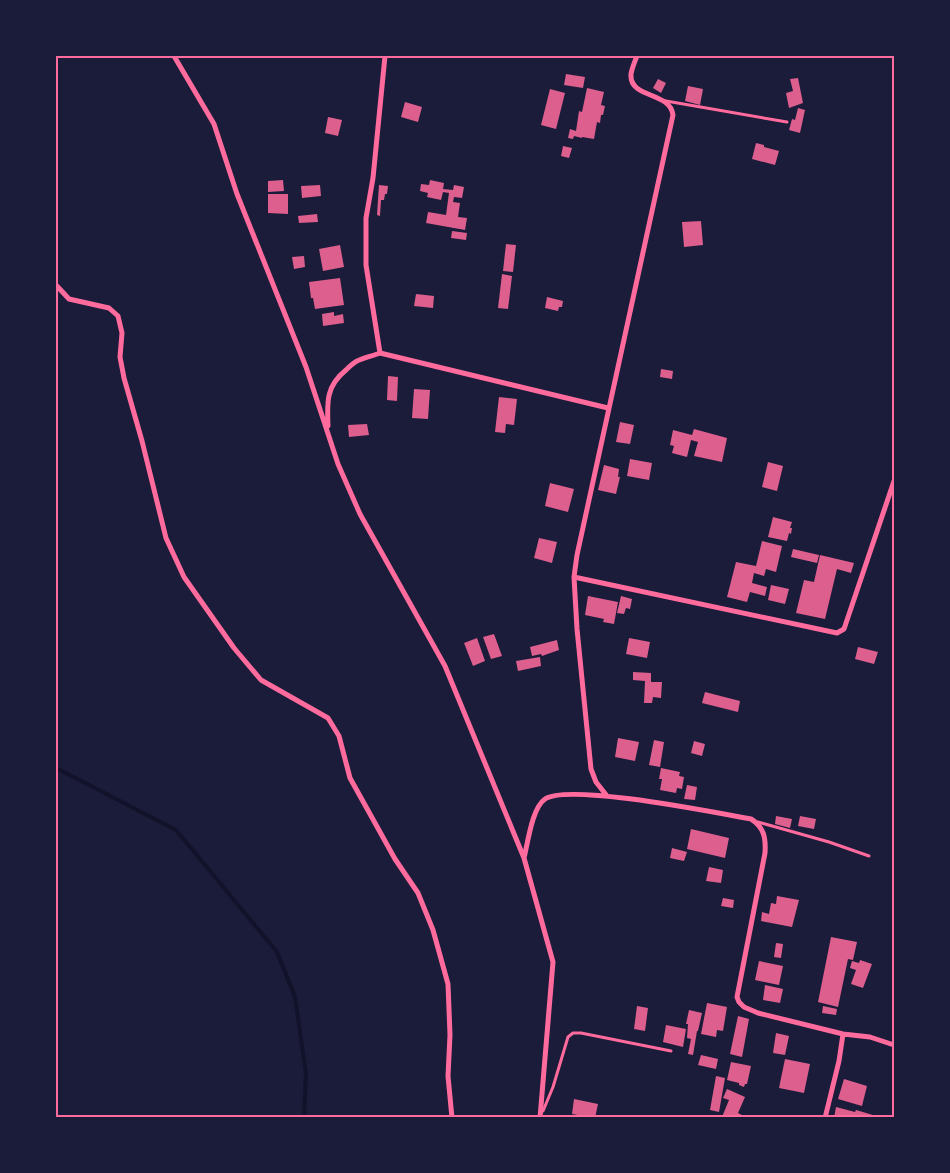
<svg xmlns="http://www.w3.org/2000/svg" width="950" height="1173" viewBox="0 0 950 1173" font-family="'Source Sans 3',sans-serif">
	<style>
		.lines { fill: none; stroke-linecap: round; stroke-linejoin: round }
		.stream { stroke: #12122b; stroke-width: 4 }
		.building { fill: #dd5f8e }
		.service { stroke: #ff6b9d; stroke-width: 3 }
		.minor { stroke: #ff6b9d; stroke-width: 5 }
		.neatline { fill: none; stroke: #ff6b9d; stroke-width: 2 }
	</style>
	<rect width="100%" height="100%" fill="#1b1b3a"/>
	<g class="lines">
		<path class="stream" d="M56 770H60L176 830 277 952 295 997 306 1074 304 1118"/>
	</g>
	<path class="building" d="M566 74 585 77 583 88 564 85Z
		M798 78 803 103 789 108 786 93 793 91 790 79Z
		M658 79 666 83 661 93 653 88Z
		M688 86 703 89 700 105 685 101Z
		M587 88 604 92 601 105 605 106 603 115H601L600 123 597 122 594 139 582 137V138L574 136 573 139 568 138 570 129 576 131 579 111 582 112Z
		M550 89 565 93 556 129 541 125Z
		M405 102 422 107 418 122 401 117Z
		M798 108 805 110 800 133 789 130 792 119 795 120Z
		M328 117 342 120 338 136 325 133Z
		M756 143 764 145V147L779 151 775 165 752 159Z
		M563 146 572 148 569 158 561 156Z
		M283 180 284 191 268 192V181Z
		M430 180 444 183 443 189 453 190 454 185 464 187 462 198 454 197 453 202 460 203 458 217 467 218 465 230 426 223 428 212 446 215 449 193 443 192 441 200 427 197 428 193 420 191 421 184 429 185Z
		M320 185 321 196 302 198 301 186Z
		M379 185 388 186 387 194H385L384 200H381L380 216 377 215Z
		M268 194H288V214L268 213Z
		M317 214 318 222 299 223 298 216Z
		M701 221 703 245 684 247 682 222Z
		M452 231 467 233 466 240 451 238Z
		M506 244 516 245 513 272 503 271Z
		M340 245 344 267 323 271 319 249Z
		M304 256 305 267 294 269 292 257Z
		M502 274 512 276 508 309 498 308Z
		M340 278 344 305 315 309 313 298H311L309 282Z
		M416 294 434 296 433 308 414 306Z
		M547 297 563 301 562 307H559L558 311 545 308Z
		M334 312V316L343 314 344 323 323 326 322 314Z
		M661 369 673 371 672 379 660 377Z
		M388 376 398 377 397 401 387 400Z
		M414 389 430 390 428 419 412 418Z
		M499 397 517 399 514 425 506 424 505 433 495 432Z
		M620 422 634 425 630 444 616 442Z
		M367 424 369 435 349 437 348 425Z
		M694 429 727 438 722 462 694 456 698 442 691 440 687 457 672 453 674 446 670 445 673 430 692 435Z
		M630 459 652 463 649 480 627 476Z
		M768 462 783 466 777 491 762 487Z
		M604 465 619 469 618 477H620L616 494 598 490Z
		M550 483 574 489 568 512 545 506Z
		M773 517 792 522 790 528H792L791 534 789 533 787 541 768 537Z
		M539 538 557 542 552 563 534 558Z
		M762 541 782 546 776 572 766 569 764 576 754 573 752 583 767 587 765 596 750 592 747 602 727 597 736 562 756 566Z
		M793 549 819 555 817 563 791 557Z
		M820 555 854 563 851 573 837 569 825 619 796 613 804 580 814 582Z
		M771 585 789 589 785 604 768 600Z
		M588 596 618 602 614 624 603 622 604 619 585 615Z
		M621 596 632 599 630 609 626 608 624 614 617 613Z
		M494 634 502 656 491 659 483 637Z
		M477 638 485 661 473 666 464 643Z
		M629 638 650 642 647 658 626 654Z
		M557 640 559 650 542 656 541 654 532 656 530 647Z
		M858 647 878 652 874 664 855 659Z
		M540 657 541 666 518 671 516 661Z
		M633 672 651 673V682H662L661 698 653 697 652 703H644L645 681 633 680Z
		M705 692 740 701 738 712 702 703Z
		M618 738 639 742 635 761 615 757Z
		M654 740 664 742 660 767 649 765Z
		M694 741 705 744 702 756 691 753Z
		M661 768 680 772 679 776 684 777 682 789 677 788 676 793 660 790 662 779H659Z
		M687 785 697 787 695 800 684 799Z
		M776 816 792 819 790 828 775 824Z
		M800 816 816 819 814 829 798 826Z
		M691 829 729 838 725 858 687 849Z
		M672 848 687 852 684 861 670 858Z
		M709 867 723 870 721 883 706 881Z
		M777 896 799 900 792 927 761 921 762 912 769 914 771 903 776 904Z
		M723 898 734 900 733 908 721 906Z
		M831 937 857 942 853 960 848 959 838 1007 818 1002Z
		M776 943 783 944 781 958 774 957Z
		M860 960 872 964 863 988 851 984 856 970 850 968 852 961 859 963Z
		M759 961 783 966 779 985 755 980Z
		M765 985 783 989 780 1003 763 1000Z
		M707 1003 727 1007 723 1031 717 1030 716 1037 701 1034Z
		M637 1006 648 1008 645 1031 634 1029Z
		M823 1006 837 1009 836 1015 822 1013Z
		M689 1010 702 1013 698 1031H697L693 1055 688 1054 691 1039 687 1038 688 1024H686Z
		M738 1016 749 1019 742 1057 730 1054Z
		M666 1025 686 1029 683 1047 663 1042Z
		M776 1033 789 1036 785 1055 773 1053Z
		M701 1055 718 1059 716 1069 698 1065Z
		M785 1059 810 1064 804 1093 779 1088Z
		M731 1062 751 1066 747 1084H745L744 1087 739 1085V1083L727 1080Z
		M716 1076 725 1078 719 1112 710 1110Z
		M844 1079 867 1086 862 1106 838 1099Z
		M727 1089 745 1097 738 1113 748 1118 722 1117 729 1100 723 1098Z
		M574 1099 598 1104 595 1118 572 1114Z
		M836 1107 855 1112 856 1110 883 1118H834Z"/>
	<g class="lines">
		<path class="service" d="M666 101 787 122
			M758 822 829 842 869 856
			M543 1111 553 1087 568 1037 573 1033H581L671 1051"/>
		<path class="minor" d="M174 56 214 124 237 194 306 367 338 464 360 514 445 666 524 858 553 962 540 1118
			M56 285 69 299 109 308 118 316 122 333 120 357 124 378 142 441 166 538 184 577 234 648 261 680 328 718 339 736 350 778 395 859 418 893 433 930 448 984 450 1035 448 1076 452 1118
			M380 353 366 265V218L373 178 385 56
			M380 353 608 408
			M328 426C327 402 326 386 346 370 349 367 353 363 357 361 364 358 372 356 380 353
			M574 577 837 633 844 629 894 481
			M607 796 596 782 591 769 577 629 574 577 577 555 673 115C670 91 629 99 631 74 632 68 635 61 637 56
			M524 858C528 842 532 808 545 799 569 783 717 813 751 819 764 827 766 838 765 853L737 997 739 1002 744 1007 758 1013 843 1034 870 1037 894 1045
			M825 1118 839 1061 843 1034"/>
	</g>
	<rect width="950" height="1173" fill="none" stroke="#1b1b3a" stroke-width="114"/>
	<rect x="57" y="57" width="836" height="1059" class="neatline"/>
</svg>
